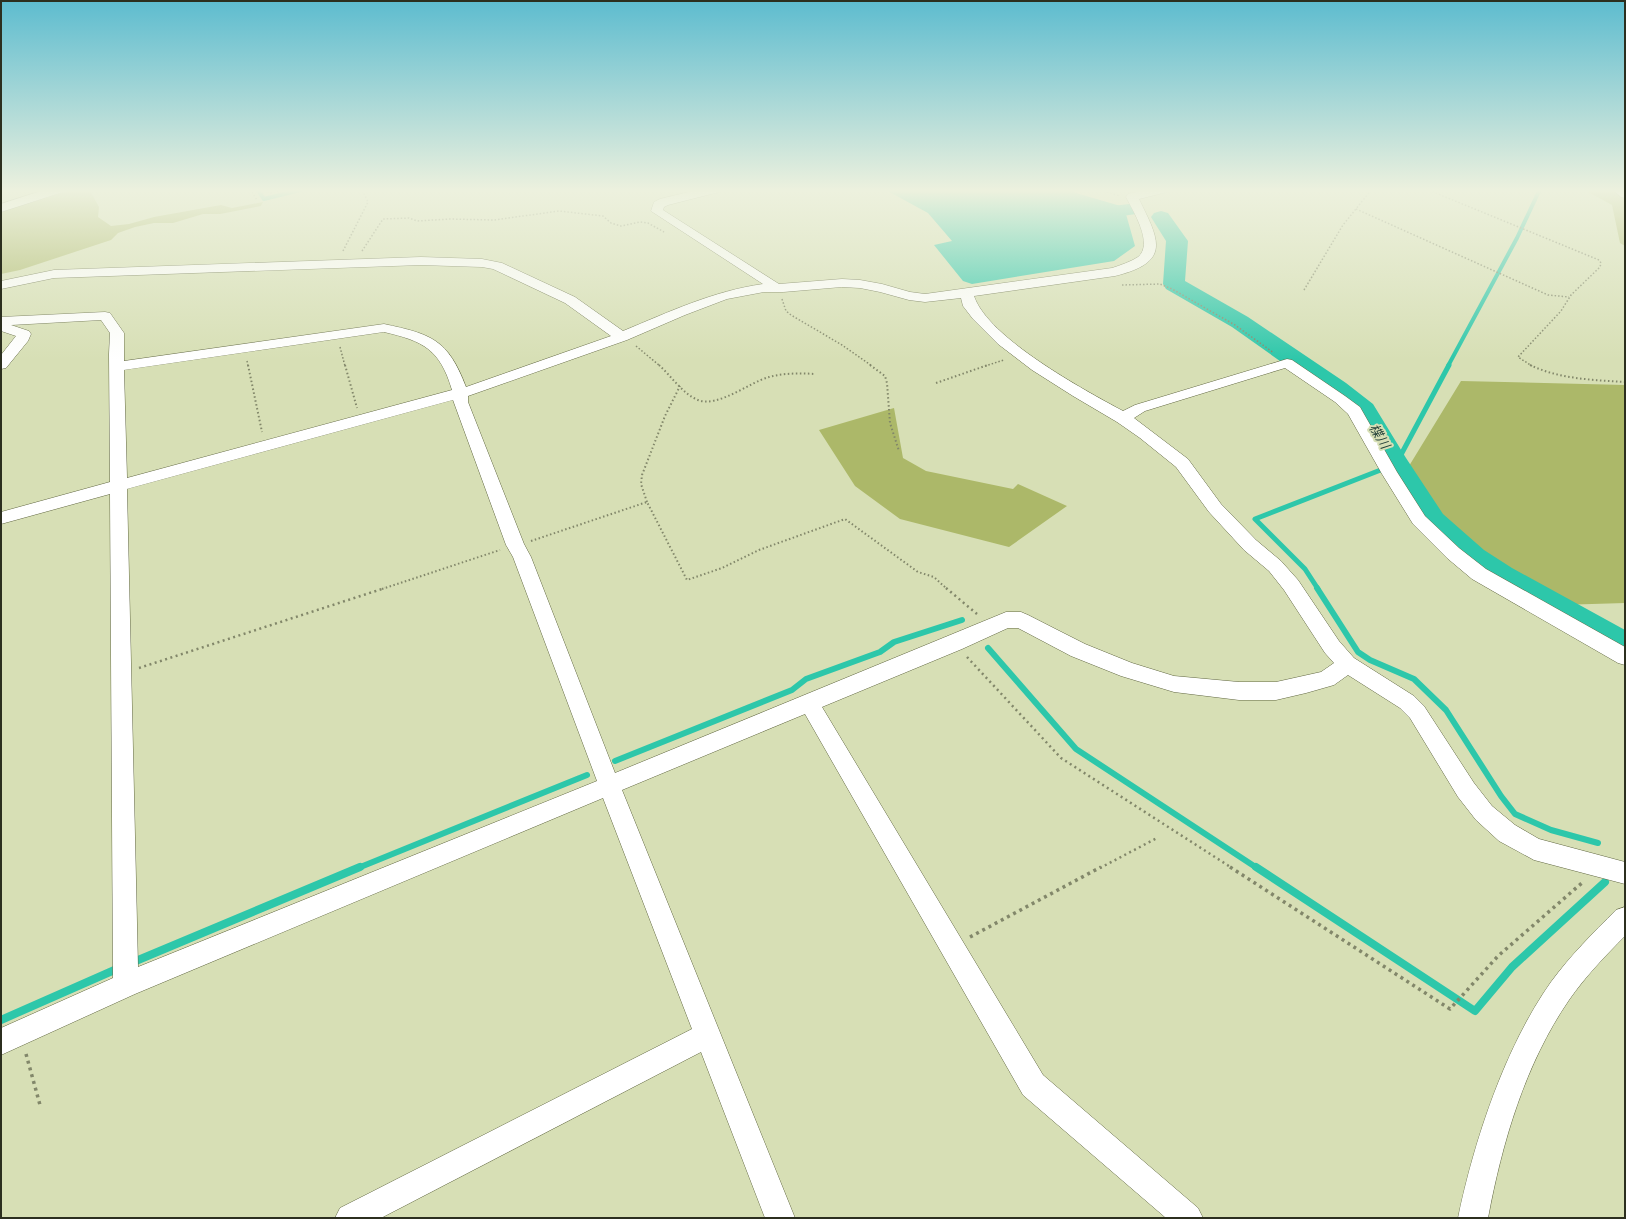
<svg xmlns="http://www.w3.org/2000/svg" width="1626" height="1219" viewBox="0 0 1626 1219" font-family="Lato,'Noto Sans JP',sans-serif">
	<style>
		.green { fill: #acb869 }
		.water { fill: #2dc7aa }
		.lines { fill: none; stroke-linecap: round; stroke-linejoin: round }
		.stream-far3 { stroke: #2dc7aa; stroke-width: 4 }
		.stream-far2 { stroke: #2dc7aa; stroke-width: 5 }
		.stream-far1 { stroke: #2dc7aa; stroke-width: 6 }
		.stream { stroke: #2dc7aa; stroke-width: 8 }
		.river { fill: #2dc7aa; fill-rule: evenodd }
		.minor-casing { stroke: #626843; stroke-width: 1 }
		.path-far3 { stroke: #82876a; stroke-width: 1.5; stroke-dasharray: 1.5 2; stroke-linecap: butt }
		.path-far2 { stroke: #82876a; stroke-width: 2; stroke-dasharray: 1.5 2.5; stroke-linecap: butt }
		.path-far1 { stroke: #82876a; stroke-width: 2.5; stroke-dasharray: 2 3.5; stroke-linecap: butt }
		.path { stroke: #82876a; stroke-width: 3.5; stroke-dasharray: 3 4; stroke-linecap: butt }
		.minor { fill: #fff; fill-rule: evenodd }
		.labels { text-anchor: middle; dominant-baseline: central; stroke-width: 4; stroke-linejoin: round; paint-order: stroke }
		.water-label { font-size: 13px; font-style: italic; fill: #1f3d36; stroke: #d7dfb5 }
	</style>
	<rect width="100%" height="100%" fill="#d7dfb5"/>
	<path class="green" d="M75 189H89L99 207 98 217 111 226 129 224 154 217 221 205 232 208 263 202 261 206 220 214H203L173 223H154L135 227 118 233 111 240 20 270 1 274V212Z
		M1583 189H1625V246L1620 243 1612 205Z
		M1461 381 1625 385V603L1559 605 1485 561 1449 524 1409 466Z
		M894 408 903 458 926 471 1013 489 1018 484 1067 506 1009 547 900 519 855 486 819 430Z"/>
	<path class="water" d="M884 189H1070L1076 193 1124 207 1135 246 1114 261 972 284 963 281 934 245 952 241 928 213Z"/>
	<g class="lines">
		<path class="stream-far3" d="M257 189 264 199 304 189
			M1448 366 1517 238 1540 189"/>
		<path class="stream-far2" d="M1318 589 1305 569 1255 519 1396 464 1449 365"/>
		<path class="stream-far1" d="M1317 588 1358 652 1370 660 1414 679 1446 710 1501 796 1515 814 1551 830 1598 843
			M988 648 1076 749 1257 868
			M615 761 792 690 806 679 880 652 894 642 962 620
			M358 868 587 775"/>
		<path class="stream" d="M1256 867 1475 1011 1512 967 1605 882
			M131 963 360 867
			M1 1020 119 968"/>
		<path class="river" d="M1129 204 1136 206 1139 210 1136 214 1080 222 1073 220 1070 216 1073 212 1080 210Z
			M1161 211 1168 213 1188 241 1185 281 1248 317 1346 383 1373 404 1406 458 1443 514 1484 550 1512 568 1625 630V659L1613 655 1490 584 1462 566 1423 528 1354 415 1328 395 1232 327 1166 289 1163 284 1166 241 1151 217 1154 213Z"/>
		<defs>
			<path id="minor" d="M47 189H65L63 192 1 212V204Z
				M701 189H721L719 192 668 205 664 207 663 210 779 284 842 279 860 280 882 284 910 292 925 294 1112 268C1121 265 1130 262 1138 257 1154 244 1133 211 1126 197L1128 194 1149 189H1169L1167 192 1139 199C1159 240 1172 262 1115 276L974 296C988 338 1084 390 1123 411L1135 405 1287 359 1292 360 1345 396 1360 407 1397 472 1425 516 1459 548 1486 569 1625 647V665L1618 663 1472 579 1447 558 1413 524 1382 474 1348 414 1335 402 1285 368 1145 411 1134 418 1188 459 1221 504 1256 540 1281 561 1298 580 1339 641 1354 658 1414 696 1424 706 1474 783 1492 806 1515 825 1539 839 1625 862V884L1534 860 1499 841 1476 820 1458 797 1410 718 1400 708 1348 675 1334 685 1306 693 1276 700H1239L1174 692 1121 676 1071 656 1018 628H1008L962 649 822 707 1043 1075 1198 1208 1203 1218H1166L1023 1095 805 714 622 790 795 1218H765L701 1052 381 1218H335L340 1208 692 1029 603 798 135 994 1 1055V1028L113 978 110 494 1 524V512L110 482 109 354 110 333 101 320 11 325 29 331 31 334 28 341 6 368 1 369V355L16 336 1 331V317L105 312 110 313 124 333V361L384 324C431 334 448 339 466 387L611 336 565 303 493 269 482 267 421 265 54 278 1 289V281L54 270 421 257 482 259 502 263 575 297 623 331C669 312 713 291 763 284L651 211 654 202 660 199ZM842 287 860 288 880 292 909 300 925 302 961 298 963 306 973 319 998 344 1032 370 1073 396 1117 422 1140 438 1176 467 1209 512 1244 550 1269 571 1284 590 1325 653 1334 663 1321 672 1276 682H1239L1174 676 1132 663 1085 644 1028 615 1021 612H1006L615 773 531 557 524 544 468 402V396L627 340 685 315 727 299 764 292H783ZM384 332C423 341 440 349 452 390L127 478 124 370ZM453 400 506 545 513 557 597 781 138 967 127 489Z
				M1612 189H1625V198L1621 197Z
				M1625 907V936C1605 956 1585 977 1569 1000 1525 1064 1502 1143 1488 1218H1458C1474 1141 1505 1047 1551 982 1570 956 1593 933 1616 910Z"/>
		</defs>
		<use href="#minor" class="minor-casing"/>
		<path class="path-far3" d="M250 189 257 200
			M265 189 269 193 287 189
			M1097 189 1120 196
			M1426 189 1599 260 1601 263 1600 267 1571 295 1561 311 1518 357 1532 366
			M1356 209 1548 295 1569 297
			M343 251 368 202 362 189
			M362 251 383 219 409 218 417 221 450 219 494 220 559 211 603 216 611 223 621 226 640 222 648 223 664 232
			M1122 285 1160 284 1172 289 1235 325 1274 353
			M1304 290 1343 225 1372 189
			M782 299 786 311 791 315 842 345 872 366
			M636 346 660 366
			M340 347 345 366
			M247 361 248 366
			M985 366 1004 360"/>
		<path class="path-far2" d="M248 365 262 432
			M345 365 357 408
			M659 365C671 376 683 394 698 400 718 408 750 382 769 377 784 373 800 373 815 374
			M870 365 885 376 887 383 890 423 899 451
			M1530 365C1559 379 1593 380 1625 382
			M936 383 988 365
			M647 502 641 484 642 475 665 416 680 386
			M531 541 647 502 687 580 722 568 759 550 845 519 918 572 934 577 947 589
			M382 589 500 550"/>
		<path class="path-far1" d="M946 588 977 614
			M967 657 1061 758 1232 868
			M139 668 385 588
			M1100 868 1157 838"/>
		<path class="path" d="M1230 867 1450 1009 1498 956 1583 882
			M970 937 1101 867
			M26 1054 40 1105"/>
		<use href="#minor" class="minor"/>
	</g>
	<linearGradient id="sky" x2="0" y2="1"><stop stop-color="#5dbccf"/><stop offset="0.53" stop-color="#edf1de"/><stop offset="1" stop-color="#edf1de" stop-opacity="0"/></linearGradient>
	<rect width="1626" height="360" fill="url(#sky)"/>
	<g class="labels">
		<g class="water-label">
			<text transform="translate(1380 436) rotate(58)">楪川</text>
		</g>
	</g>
	<rect width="1626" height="1219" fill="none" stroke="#2c2f1f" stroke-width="4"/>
</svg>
